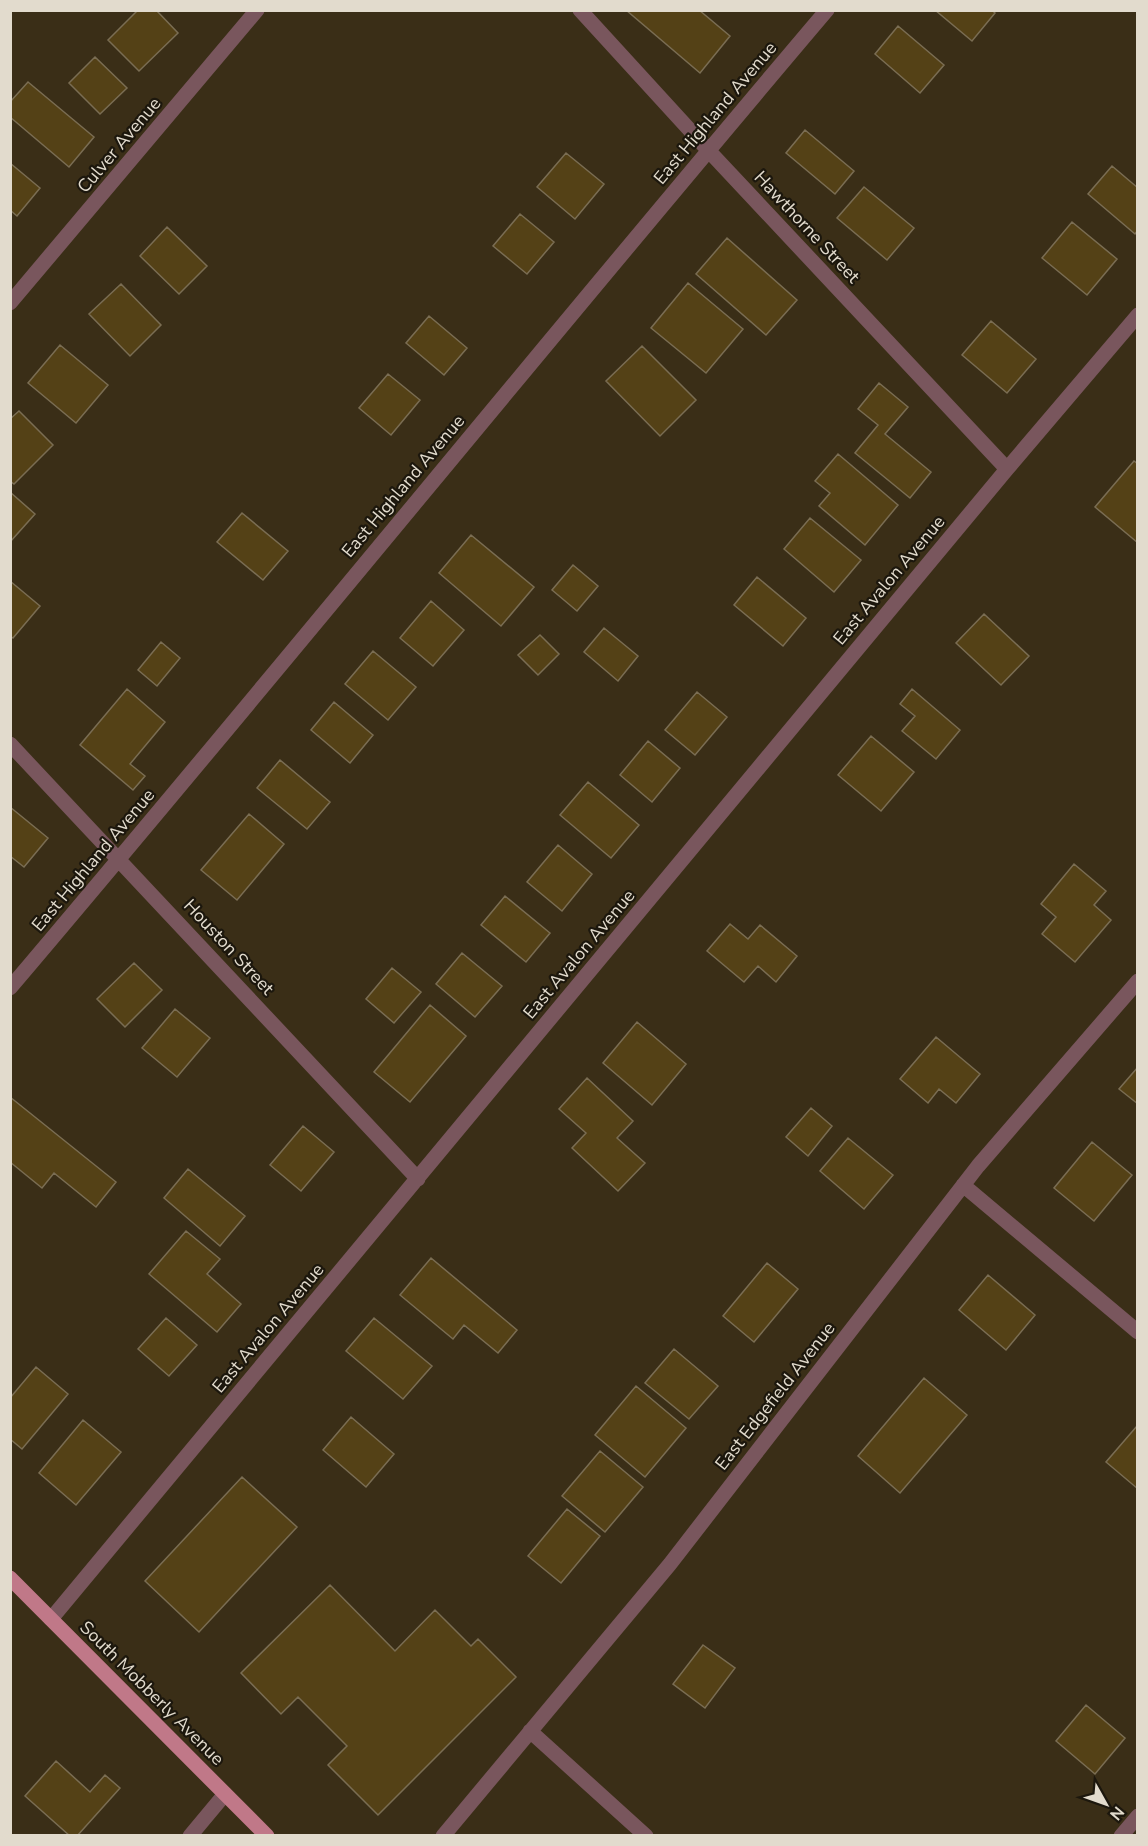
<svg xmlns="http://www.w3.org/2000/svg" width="1148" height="1846" viewBox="0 0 1148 1846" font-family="'Nunito Sans',sans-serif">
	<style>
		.building { fill: #544116; stroke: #7a6d53; stroke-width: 1.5 }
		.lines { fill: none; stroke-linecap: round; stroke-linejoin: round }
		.minor { stroke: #79565d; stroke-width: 15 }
		.major { stroke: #c07888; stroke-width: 15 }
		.labels { text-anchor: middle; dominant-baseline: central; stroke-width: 4.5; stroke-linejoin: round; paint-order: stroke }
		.street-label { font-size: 18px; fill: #e2dbcd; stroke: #1c170d }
	</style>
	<rect width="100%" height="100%" fill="#3a2e17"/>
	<path class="building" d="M138 10H156L178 33 139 71 108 40Z
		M626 10H699L730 36 700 73Z
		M935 10H992L995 13 972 41Z
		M898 26 944 65 920 93 875 54Z
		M95 57 127 88 100 114 69 83Z
		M28 82 94 137 69 167 10 117V102Z
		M805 130 854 171 835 194 786 153Z
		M566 153 604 184 575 219 537 187Z
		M10 163 40 188 17 216 10 210Z
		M1112 166 1138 188V230L1135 234 1088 194Z
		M864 187 914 228 887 260 837 218Z
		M520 214 554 242 527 274 493 246Z
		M1072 222 1117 259 1087 295 1042 258Z
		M167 227 207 266 179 294 140 256Z
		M727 238 797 300 766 335 696 274Z
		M688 283 743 329 706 373 651 328Z
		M121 284 161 325 130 356 89 314Z
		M429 316 467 348 444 375 406 343Z
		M991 321 1036 359 1007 393 962 355Z
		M60 345 108 385 76 423 28 383Z
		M642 346 696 400 660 436 606 381Z
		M388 374 420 400 391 435 359 408Z
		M879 383 908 407 885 434 931 472 910 498 855 453 878 425 858 409Z
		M19 411 53 445 14 484 10 481V419Z
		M838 454 898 505 865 545 819 506 830 493 815 481Z
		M1134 461 1138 464V543L1095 507Z
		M10 492 35 514 10 542Z
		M242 513 288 551 263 580 217 542Z
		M810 518 861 560 834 592 784 549Z
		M471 535 534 587 501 626 439 573Z
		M573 565 598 586 577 611 552 590Z
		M757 577 806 618 783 646 734 605Z
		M10 581 40 606 13 638 10 636Z
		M431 601 464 630 433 666 400 638Z
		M984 614 1029 656 1001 685 956 643Z
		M604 628 638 656 618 681 584 652Z
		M540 635 559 654 538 675 518 655Z
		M161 642 180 658 157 686 138 670Z
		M373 651 416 687 388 720 345 684Z
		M127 689 165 722 130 764 145 776 133 790 80 745Z
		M912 689 960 730 936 759 902 731 915 716 900 704Z
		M697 692 727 717 695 755 665 730Z
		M334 702 373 735 350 763 311 730Z
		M871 736 914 772 881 811 838 775Z
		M648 741 680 768 652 802 620 775Z
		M280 760 330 802 307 829 257 788Z
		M588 782 639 825 611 858 560 815Z
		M10 807 48 838 24 867 10 856Z
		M249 814 284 844 237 900 201 870Z
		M558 845 592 874 562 911 527 882Z
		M1074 864 1106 891 1094 905 1111 920 1075 962 1042 934 1056 917 1041 904Z
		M505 896 550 933 526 962 481 925Z
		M730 924 748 939 760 925 797 956 776 982 758 966 744 982 707 951Z
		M462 953 502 986 475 1017 436 984Z
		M134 963 162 990 125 1027 97 999Z
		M392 968 421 992 394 1023 366 999Z
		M430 1005 466 1036 410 1102 374 1072Z
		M175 1009 210 1038 177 1077 142 1048Z
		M637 1022 686 1064 652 1105 603 1063Z
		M936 1037 980 1074 956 1103 939 1089 928 1103 900 1079Z
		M1138 1067V1104L1119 1089Z
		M587 1078 633 1121 617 1138 645 1163 618 1191 572 1148 586 1133 559 1109Z
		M10 1097 116 1182 96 1207 54 1173 42 1188 10 1162Z
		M811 1108 832 1126 808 1156 786 1137Z
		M303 1126 334 1152 301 1191 270 1165Z
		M848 1138 893 1175 864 1209 820 1171Z
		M1092 1142 1132 1175 1094 1221 1054 1188Z
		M188 1169 245 1216 220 1246 164 1198Z
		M186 1231 220 1259 207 1274 241 1304 217 1332 149 1274Z
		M431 1258 517 1330 498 1353 464 1325 453 1339 400 1295Z
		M767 1263 798 1289 754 1342 723 1316Z
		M988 1275 1035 1315 1006 1350 959 1310Z
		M166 1318 197 1345 169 1376 138 1349Z
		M374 1318 432 1366 403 1399 346 1351Z
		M674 1349 718 1386 689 1419 645 1383Z
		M36 1367 68 1394 22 1449 10 1439V1398Z
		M924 1378 967 1415 900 1493 858 1456Z
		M636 1386 686 1428 645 1477 595 1435Z
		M351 1417 394 1454 366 1487 323 1450Z
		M83 1420 121 1452 76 1505 39 1473Z
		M1137 1426H1138V1489L1106 1462Z
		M600 1451 643 1487 605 1532 562 1496Z
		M242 1477 297 1527 199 1632 145 1581Z
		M567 1509 600 1536 561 1583 528 1556Z
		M330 1585 395 1651 435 1610 471 1646 478 1639 516 1677 378 1815 328 1765 347 1746 298 1697 281 1714 241 1673Z
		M703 1645 735 1668 705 1708 673 1684Z
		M1086 1705 1125 1738 1095 1774 1056 1741Z
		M56 1761 90 1792 105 1775 120 1788 77 1836H70L25 1796Z"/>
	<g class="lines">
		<path class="minor" d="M580 10 708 150 1007 469
			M10 303 257 10
			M10 744 418 1179
			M10 988C285 664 552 334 827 10
			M963 1185 1138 1332
			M51 1619 1007 469 1138 315
			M530 1731 646 1836
			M190 1836 225 1794
			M443 1836 670 1564 978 1166 1138 981
			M1121 1836 1138 1816"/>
		<path class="major" d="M10 1578 267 1836"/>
	</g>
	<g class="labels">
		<g class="street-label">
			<text transform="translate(715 113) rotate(-50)">East Highland Avenue</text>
			<text transform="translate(119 145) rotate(-50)">Culver Avenue</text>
			<text transform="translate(807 227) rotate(47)">Hawthorne Street</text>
			<text transform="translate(403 486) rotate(-50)">East Highland Avenue</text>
			<text transform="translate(889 580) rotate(-50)">East Avalon Avenue</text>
			<text transform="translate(93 860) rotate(-50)">East Highland Avenue</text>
			<text transform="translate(229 947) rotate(47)">Houston Street</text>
			<text transform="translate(579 954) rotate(-50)">East Avalon Avenue</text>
			<text transform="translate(268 1328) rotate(-50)">East Avalon Avenue</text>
			<text transform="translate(775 1396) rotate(-52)">East Edgefield Avenue</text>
			<text transform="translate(152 1693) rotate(45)">South Mobberly Avenue</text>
		</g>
	</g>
	<rect width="1148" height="1846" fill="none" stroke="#e2dbcd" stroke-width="24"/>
	<g transform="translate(1106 1804) rotate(130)" stroke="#1c170d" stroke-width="4.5" paint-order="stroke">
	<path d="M0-4.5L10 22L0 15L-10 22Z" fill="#e2dbcd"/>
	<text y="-9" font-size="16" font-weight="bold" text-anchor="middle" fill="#e2dbcd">N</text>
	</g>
</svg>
